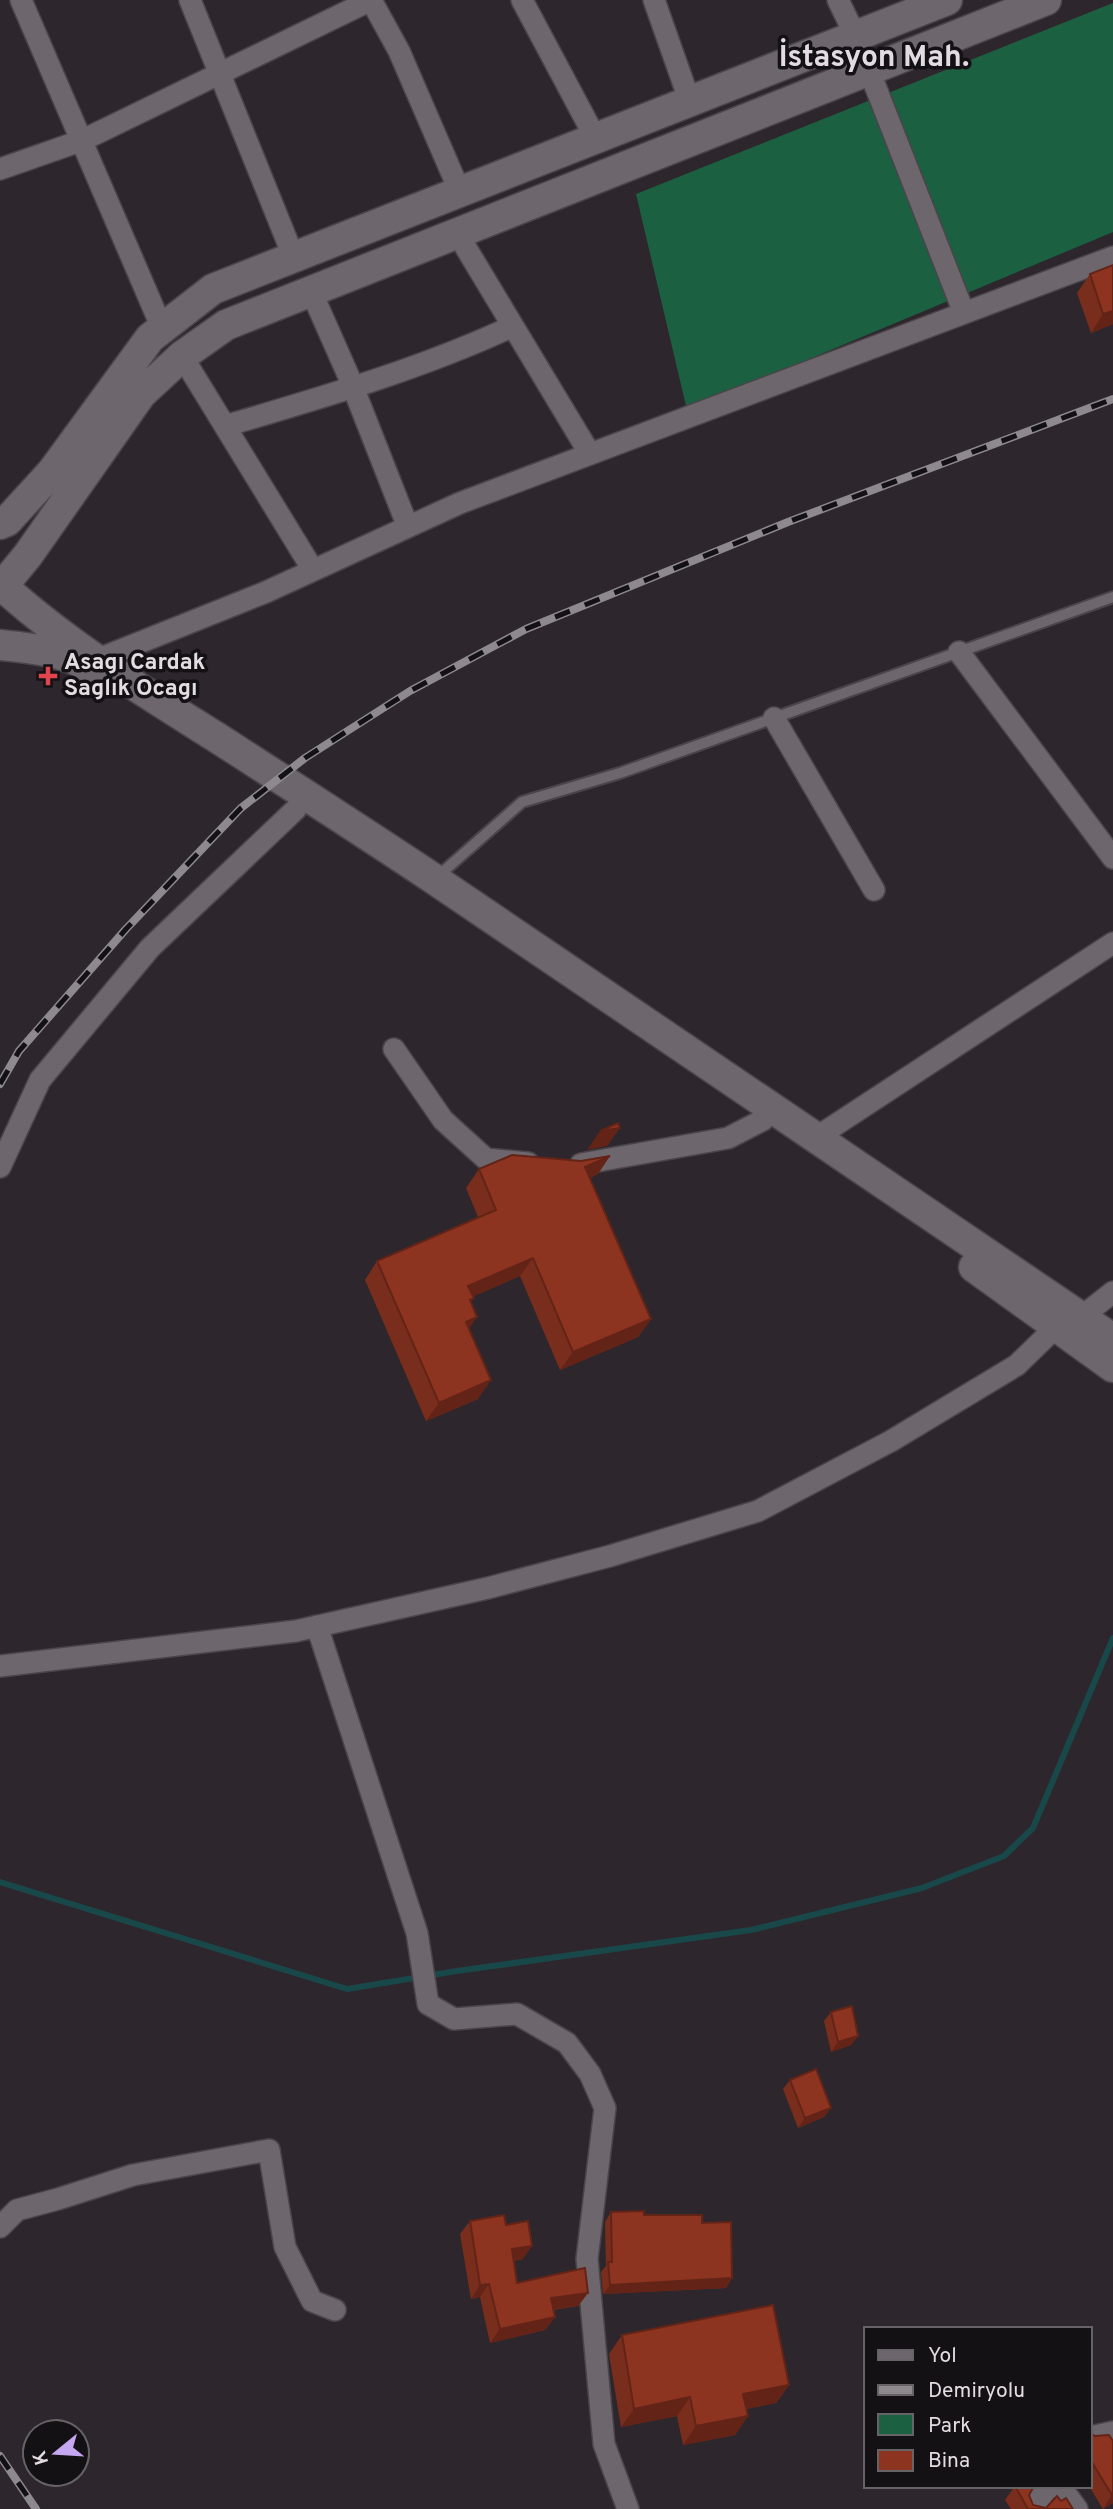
<svg xmlns="http://www.w3.org/2000/svg" width="1113" height="2509" viewBox="0 0 1113 2509" font-family="Overpass,sans-serif">
	<style>
		.green { fill: #1c6042 }
		.lines { fill: none; stroke-linecap: round; stroke-linejoin: round }
		.stream { stroke: #19484a; stroke-width: 6 }
		.service-casing { stroke: #4a454a; stroke-width: 14 }
		.minor-casing { stroke: #4a454a; stroke-width: 24 }
		.secondary-casing { stroke: #4a454a; stroke-width: 33 }
		.service { stroke: #6d666d; stroke-width: 10 }
		.minor { stroke: #6d666d; stroke-width: 21 }
		.secondary { stroke: #6d666d; stroke-width: 30 }
		.rail-casing { stroke: #8d898d; stroke-width: 8 }
		.rail { stroke: #141114; stroke-width: 5; stroke-dasharray: 16; stroke-linecap: butt }
		.wall { fill: #792d1c }
		.shaded-wall { fill: #632417 }
		.building { fill: #8d3421; stroke: #632417; stroke-width: 2 }
		.health-dot { fill: #e0444e; stroke: #141114; stroke-width: 2.5 }
		.labels { text-anchor: middle; dominant-baseline: central; stroke-width: 7; stroke-linejoin: round; paint-order: stroke }
		.poi-label { font-size: 23px; font-weight: bold; fill: #e1dde1; stroke: #141114; text-anchor: start }
		.district-label { font-size: 30px; font-weight: bold; fill: #e3dbe3; stroke: #141114 }
	</style>
	<rect width="100%" height="100%" fill="#2d272d"/>
	<path class="green" d="M1113 3V232L687 410 636 194Z"/>
	<g class="lines">
		<path class="stream" d="M0 1882 347 1989 457 1971 751 1930 922 1888 1004 1856 1033 1828 1113 1638"/>
		<defs>
			<path id="service" d="M437 877 522 802 620 773 1113 597"/>
			<path id="minor" d="M21 0 162 328
				M190 0 294 258
				M371 0 399 51 460 192
				M522 0 596 139
				M654 0 690 102
				M838 0 856 37 964 313
				M0 169 83 140 371 0
				M457 233 590 454
				M311 291 349 377 408 527
				M182 356 313 570
				M225 426C323 397 421 369 513 326
				M959 652 1113 858
				M96 660 266 592 460 503 1113 257
				M774 718 874 890
				M394 1049 443 1120 486 1159 528 1163
				M817 1137 1113 943
				M581 1164 728 1138 763 1120
				M0 1167 40 1080 150 948 296 809
				M317 1626 417 1933 428 2004 454 2019 517 2014 567 2043 590 2074 605 2108 587 2259 604 2444 628 2509
				M0 1666 296 1631 488 1588 610 1556 758 1511 891 1441 1017 1365 1057 1326 1075 1322 1113 1292
				M0 2227 17 2210 58 2199 133 2175 269 2150 285 2247 312 2301 335 2310
				M1090 2437 1113 2432
				M1060 2486 1077 2509
				M1032 2509 1049 2486"/>
			<path id="secondary" d="M0 524 7 521 52 472 150 338 213 289 947 0
				M0 584C66 644 141 690 216 737 289 784 362 831 434 879L1113 1339
				M0 589 28 555 141 394 182 356 226 325 1046 0
				M0 645C29 648 65 651 90 668
				M974 1267 1113 1367"/>
		</defs>
		<use href="#service" class="service-casing"/>
		<use href="#minor" class="minor-casing"/>
		<use href="#secondary" class="secondary-casing"/>
		<use href="#service" class="service"/>
		<use href="#minor" class="minor"/>
		<use href="#secondary" class="secondary"/>
		<defs>
			<path id="rail" d="M0 1084 19 1051 126 929 241 808 305 758 410 691 526 629 788 522 1113 399
				M0 2456 36 2509"/>
		</defs>
		<use href="#rail" class="rail-casing"/>
		<use href="#rail" class="rail"/>
	</g>
	<path class="wall" d="M1090 274 1113 324 1091 333 1077 293Z
		M479 1169 598 1174 590 1178 651 1319 638 1337 560 1370 520 1276 473 1296 471 1303 469 1329 478 1399 426 1421 365 1280 377 1261 478 1217 466 1188Z
		M831 2012 858 2036 851 2045 831 2052 824 2021Z
		M790 2080 831 2108 824 2117 798 2128 783 2089Z
		M611 2212 702 2223 732 2278 726 2288 603 2294 601 2272 606 2266 605 2222Z
		M470 2221 506 2225 523 2259 514 2261 517 2283 588 2293 578 2306 553 2310 555 2317 545 2330 490 2343 480 2297 471 2299 460 2234Z
		M622 2335 789 2385 776 2403 746 2409 748 2416 735 2435 683 2445 677 2416 621 2427 609 2354Z
		M1090 2433 1095 2436 1113 2441V2503L1103 2509 1089 2486H1090Z
		M1015 2486 1029 2495 1033 2505 1046 2508 1061 2501 1073 2509H1011L1005 2500Z"/>
	<path class="shaded-wall" d="M1113 311V324L1091 333 1103 314Z
		M620 1128 607 1146 587 1150 600 1131Z
		M610 1156 598 1174 572 1185 585 1167Z
		M533 1258 520 1276 456 1304 468 1286Z
		M477 1317 464 1336 466 1322Z
		M651 1319 638 1337 560 1370 573 1352Z
		M491 1380 478 1399 426 1421 439 1403Z
		M858 2036 851 2045 831 2052 838 2042Z
		M831 2108 824 2117 798 2128 805 2118Z
		M532 2246 523 2259 502 2263 512 2249Z
		M732 2278 726 2288 603 2294 610 2285Z
		M489 2284 480 2297 471 2299 480 2285Z
		M588 2293 578 2306 541 2311 551 2298Z
		M555 2317 545 2330 490 2343 500 2329Z
		M789 2385 776 2403 730 2412 743 2394Z
		M690 2397 677 2416 621 2427 634 2409Z
		M748 2416 735 2435 683 2445 696 2426Z
		M1113 2495V2503L1103 2509 1112 2495Z"/>
	<path class="building" d="M1113 265V311L1103 314 1090 274Z
		M618 1123 620 1128 600 1131Z
		M512 1155 581 1161 610 1156 585 1167 651 1319 573 1352 533 1258 468 1286 474 1298 470 1300 477 1317 466 1322 491 1380 439 1403 377 1261 496 1210 479 1169Z
		M852 2006 858 2036 838 2042 831 2012Z
		M816 2069 831 2108 805 2118 790 2080Z
		M644 2211V2215H702V2223L731 2222 732 2278 610 2285 608 2262H612L611 2212Z
		M504 2215 506 2225 528 2221 532 2246 512 2249 517 2283 585 2268 588 2293 551 2298 555 2317 500 2329 489 2284 480 2285 470 2221Z
		M773 2305 789 2385 743 2394 748 2416 696 2426 690 2397 634 2409 622 2335Z
		M1090 2433 1095 2436 1109 2435 1113 2441V2495H1112L1090 2459Z
		M1015 2486H1034L1029 2495 1033 2505 1046 2508 1057 2496 1061 2501 1066 2498 1073 2509H1028Z"/>
	<path class="health-dot" d="M44.5 665.5h7v7h7v7h-7v7h-7v-7h-7v-7h7z"/>
	<g class="labels">
		<g class="poi-label">
			<text x="64" y="663">Asagı Cardak<tspan x="64" dy="26">Saglık Ocagı</tspan></text>
		</g>
		<g class="district-label">
			<text x="874" y="58">İstasyon Mah.</text>
		</g>
	</g>
	<rect x="864" y="2327" width="228" height="161" fill="#141114" stroke="#666366" stroke-width="2"/>
	<rect x="878" y="2350" width="35" height="10" fill="#6d666d" stroke="#666366" stroke-width="2"/>
	<text x="928" y="2362" font-size="21" fill="#e1dde1">Yol</text>
	<rect x="878" y="2385" width="35" height="10" fill="#8d898d" stroke="#666366" stroke-width="2"/>
	<text x="928" y="2397" font-size="21" fill="#e1dde1">Demiryolu</text>
	<rect x="878" y="2414" width="35" height="21" fill="#1c6042" stroke="#666366" stroke-width="2"/>
	<text x="928" y="2432" font-size="21" fill="#e1dde1">Park</text>
	<rect x="878" y="2450" width="35" height="21" fill="#8d3421" stroke="#666366" stroke-width="2"/>
	<text x="928" y="2467" font-size="21" fill="#e1dde1">Bina</text>
	<g transform="translate(56 2453) rotate(252)"><circle r="33" fill="#141114" stroke="#666366" stroke-width="2"/>
	<path d="M0-5L12 26L0 18L-12 26Z" fill="#c5a6f0"/>
	<text y="-10" font-size="19" font-weight="bold" text-anchor="middle" fill="#e1dde1">K</text>
	</g>
</svg>
